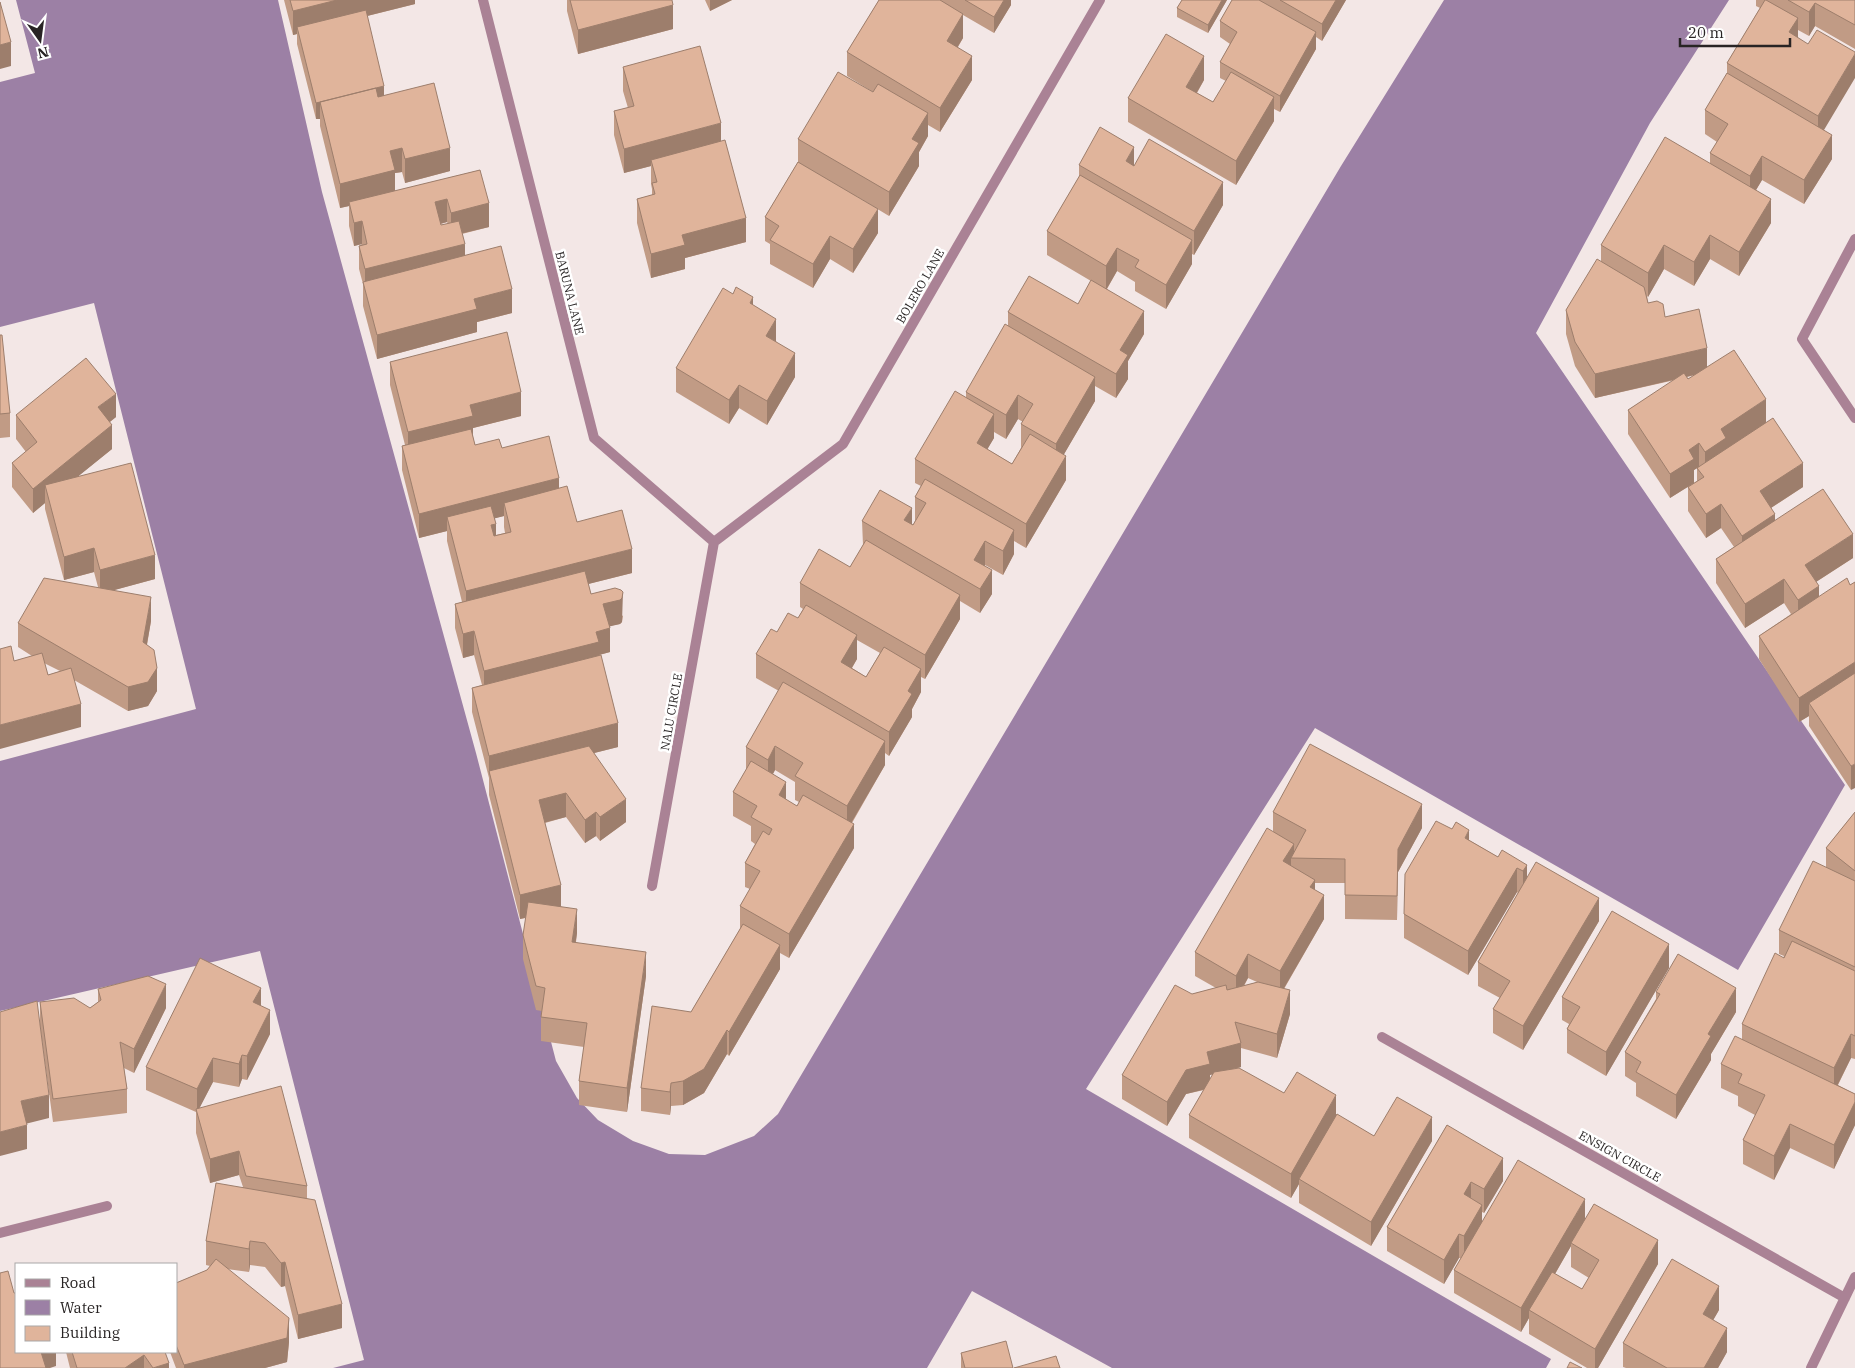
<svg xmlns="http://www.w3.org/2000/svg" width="1855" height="1368" viewBox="0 0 1855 1368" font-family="'IBM Plex Serif',serif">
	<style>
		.water { fill: #9c80a5 }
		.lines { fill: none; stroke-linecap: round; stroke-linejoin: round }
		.minor { stroke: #aa8295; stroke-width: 10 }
		.wall { fill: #c19b85; fill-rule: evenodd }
		.shaded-wall { fill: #9d7e6c }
		.building { fill: #e0b49b; stroke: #9d7e6c }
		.labels { text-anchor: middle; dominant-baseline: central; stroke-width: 5; stroke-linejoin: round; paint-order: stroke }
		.street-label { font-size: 12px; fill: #282424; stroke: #fff }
	</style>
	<rect width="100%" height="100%" fill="#f3e7e6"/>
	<path class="water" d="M16 0H278L322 192 476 753 556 1061 577 1098 598 1120 633 1141 669 1154 705 1155 754 1136 778 1114 1341 166 1444 0H1729L1650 123 1536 333 1845 785 1738 970 1315 728 1086 1089 1551 1359 1546 1368H1112L972 1291 927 1368H333L364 1360 260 951 0 1011V761L196 709 94 303 0 327V82L35 73Z"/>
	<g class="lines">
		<path class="minor" d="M483 0 594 438 714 542
			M1855 239 1802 339 1855 418
			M714 542 843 444 1100 0
			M652 886 714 542
			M1382 1037 1845 1298
			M0 1233 107 1206
			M1811 1368 1855 1277"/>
	</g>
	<path class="wall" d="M284 0H415V4L367 16 384 96 450 171 405 183 402 172 395 173V191L480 170 489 227 462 234 465 255 512 313 477 322V332L377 359 363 306V284L359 269V246L362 244 354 246 349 226V206L340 208 320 126V119H316L297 44V34L293 35ZM447 222 448 224 441 225V224Z
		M567 0H672L673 29 578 54 567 11Z
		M705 0H732L710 11Z
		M879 0H1011V5L994 33 963 15V38L958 47 972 80 940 132 928 125V136L919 152V166L889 216 856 196 878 233 853 273 830 259 813 288 770 264V244L765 241V217L798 162V139L873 92 847 76V52Z
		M1182 0H1227L1208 33 1177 17V8Z
		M1232 0H1346L1322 41 1316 37V49L1280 112 1274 109V121L1236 185 1128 122V98L1204 80 1197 93 1213 102 1226 81 1220 78V62L1230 44 1220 37V21Z
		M1756 0H1855V49L1815 26 1809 36 1798 30V37L1832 159 1804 204 1762 180 1756 190 1771 223 1739 276 1710 259 1694 286 1664 269 1648 297 1647 296 1648 303 1665 317 1707 367 1766 423 1803 487 1771 508 1775 520 1853 558 1816 582 1819 597 1850 585 1855 582 1851 790 1809 726V716L1799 722 1759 659V636L1791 614 1784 603 1745 628 1716 583V559L1734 547 1721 528 1706 538 1688 511V487L1697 481V468L1694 470V483L1670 498 1628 434V410L1675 380 1595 398 1575 366 1566 334V310L1601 262V245L1710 164V153L1717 142 1705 134V110L1727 74V63L1760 8 1756 6ZM1695 375 1688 379 1687 377Z
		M623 67 721 141 746 242 685 258V269L651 278 637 223V199L652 195V189L651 184V166L624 173 614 135V111L628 108 623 91Z
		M1079 165H1134L1223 205 1194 255 1192 254V264L1166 309 1135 291V282L1117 271 1107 289 1144 334 1128 361V379L1116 398 1095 386V401L1064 454 1066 480 1026 548 1014 541V554L1003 575 985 565V566L992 594 980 613 960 601V619L925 679 921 677V692L912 709V717L889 756 885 753V765L852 823 854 848 789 958 780 953V969L729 1056 727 1054 704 1093 683 1105 671 1106 670 1115 641 1111V1088L691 1012 740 929V906L750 889 745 887V863L755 844 751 841V826L733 816V792L746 770V747L779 691 756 678V654L777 632 798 618 803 609 800 607V583L850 567 863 545 862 521 912 524 913 525 915 521V497L921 486 915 483V459L966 397V392L1008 327V312L1078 304 1091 281 1047 255V231L1079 177ZM1018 419 1023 422 1021 424V448L1012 464 987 449 994 438V432L1006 439ZM857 640 880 653 866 677 852 668 857 659ZM775 770 795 782V800L799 802 797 806 786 800 773 774Z
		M753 305 776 341 795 377 767 425 739 408 729 424 676 392V368Z
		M0 335 10 413V437L0 438Z
		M390 362 521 416 473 428V437L475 445 502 448 559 488 577 522 632 573 588 584 591 594 623 616 622 622 620 624 609 626 610 652 599 655 618 747 594 753 626 822 600 841 596 836 585 843 566 817 545 823 561 906 577 933 576 942 646 976 627 1112 579 1105V1081L584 1047 541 1041V1017L542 1011 536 1010 523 959V935L526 918 520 919 489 795V778L472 712V688L482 685 474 655 463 658 455 628V604L462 602 447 541V531L419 538 402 470V446L405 445 390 385ZM504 516V527L505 533 496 535 495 518Z
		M16 415 116 417 110 422 112 449 78 476 155 579 114 590 151 621 147 645 157 691 148 706 128 711 74 680 81 727 14 661 32 656 18 647V623L98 587 94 572 64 580 45 509V503L33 513 12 487V463L26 452 16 439ZM44 663 60 671 48 675Z
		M1273 812 1422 828 1398 872 1397 920 1345 919V883H1315V890L1324 919 1284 989 1290 1014 1277 1058 1241 1048V1067L1233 1069 1284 1093 1336 1114 1374 1136 1432 1141 1371 1246 1299 1203V1184L1291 1198 1189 1138V1115L1204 1090 1186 1094 1167 1126 1122 1099V1075L1192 994 1216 988 1195 976V952L1273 832ZM1248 978 1257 982 1244 986ZM1213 1074 1210 1080V1075Z
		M1855 812V1059L1851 1058 1838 1085 1855 1094V1125L1834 1169 1790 1148 1774 1180 1743 1164V1140L1755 1115 1738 1106V1096L1721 1088V1064L1742 1039V1024L1784 956 1779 954V930L1826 867V848Z
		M1469 840 1498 857 1527 865V878L1599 921 1523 1050 1493 1033V1009L1500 998 1478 986V962L1518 893 1517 892 1468 975 1404 938V914Z
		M1669 968 1606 1076 1567 1053V1029L1569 1024 1562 1020V997Z
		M98 989 166 1008 134 1073 124 1068 127 1089V1113L53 1122 40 1026V1002L90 1008 98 1002Z
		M1656 992 1736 1012 1711 1054V1060L1676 1119 1636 1096V1083L1625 1076V1052L1656 999Z
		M261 1006 270 1034 247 1080 242 1079 239 1087 213 1082 199 1108 307 1186V1198L342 1328 298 1339 285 1286 281 1287 265 1267 250 1265 249 1272 227 1269 289 1342 287 1362 265 1368H176L170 1352H176V1283L207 1270 210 1266 206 1265V1241L243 1187 239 1175 210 1183 196 1133V1112L146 1090V1067Z
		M1447 1125 1503 1181 1484 1213 1482 1212V1221L1585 1220 1658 1264 1598 1368H1587L1529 1334V1318L1521 1332 1454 1293V1270L1461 1258H1459L1444 1284 1387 1251V1227ZM1571 1246V1267L1589 1278 1582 1289 1555 1274Z
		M1719 1310 1713 1320 1727 1352 1718 1368H1626L1623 1367V1343Z
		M66 1352H165L169 1368H70Z
		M961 1353 1013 1368H961Z"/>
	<path class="shaded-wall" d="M337 0H415V4L299 33 297 27V34L293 35V11Z
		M710 0H732L710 11Z
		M1004 0H1011V5L994 33V17Z
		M1222 0H1227L1208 33V25Z
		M1336 0H1346L1322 41V24Z
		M1815 3V26L1809 36V12Z
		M673 5V29L578 54V30Z
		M963 14V38L947 64V41Z
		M1798 18V42L1789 32Z
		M1316 32V49L1280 112V96Z
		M11 42V66L0 69V45Z
		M1855 54V78L1818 140V116Z
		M972 56V80L940 132V108Z
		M1204 56V80L1186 111V87Z
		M384 86V102H320Z
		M1274 97V121L1236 185V161Z
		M320 102V119H316V103Z
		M928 113V136L919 152V166L889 216V192L912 139Z
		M721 123V147L651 160V166L624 173V149Z
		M1832 135V159L1804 204V180Z
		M1134 147V171L1126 161Z
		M402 148V172L395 173V194L349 202V206L340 208V184L390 151Z
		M450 148V171L405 183V159Z
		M1762 156V180L1750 200V176Z
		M1223 182V205L1194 255V231Z
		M447 199V222L435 225V202Z
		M1771 199V223L1739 276V252Z
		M489 203V227L451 236V213Z
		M878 209V233L853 273V249Z
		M746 218V242L685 258V269L651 278V254L682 235Z
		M362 221V244L354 246V223Z
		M1710 235V259L1694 286V262Z
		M830 236V259L813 288V264Z
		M1192 240V264L1166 309V285Z
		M465 244V268L365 289V269Z
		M1664 245V269L1648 297V273Z
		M1117 248V271L1106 290V266Z
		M512 289V313L477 322V332L377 359V335L474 299Z
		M753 297V321L750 303Z
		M1144 311V334L1128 361V379L1116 398V374L1120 350Z
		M776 319V342L766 336Z
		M1707 348V372L1595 398V374Z
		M795 353V377L767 425V401Z
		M1095 377V401L1056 468V444Z
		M739 385V408L729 424V400Z
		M521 392V416L473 428V440L408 456V432L470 405Z
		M116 394V417L98 431V407Z
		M1018 395V419L1006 439V415Z
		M1766 399V423L1705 476V452L1721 429Z
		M994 414V438L977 467V443Z
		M112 425V449L49 500 45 485V503L33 513V489Z
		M1699 443V467L1694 470V483L1670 498V474L1689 450Z
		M1066 456V480L1026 548V524Z
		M1803 463V487L1760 515V491Z
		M559 478V502L504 503V516L450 530 447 517V531L419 538V514Z
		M1721 504V528L1706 538V514Z
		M912 508V532L904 520Z
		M1775 514V538L1742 559V536Z
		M496 524V547L491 525Z
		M1014 530V554L1003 575V551Z
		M1853 534V558L1805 589V565Z
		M985 541V565L974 584V560Z
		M94 548V572L64 580V557Z
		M632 549V573L466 615V591Z
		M155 555V579L100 594V570Z
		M992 570V594L980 613V589Z
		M1784 579V603L1745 628V604Z
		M1819 586V610L1798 624V600Z
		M623 592 622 622 620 624 603 628V604Z
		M960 595V619L925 679V655Z
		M151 597V621L143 666V642Z
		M610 628V652L599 655V666L484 695V671L596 632Z
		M474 631V655L463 658V634Z
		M857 635V659L841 686V662Z
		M1855 662V686L1809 703V716L1799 722V698Z
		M157 668V691L148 706 128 711V687Z
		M921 669V692L912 709V717L889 756V732L908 691Z
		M81 704V727L0 749V725Z
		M618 723V747L491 779 489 772V756Z
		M885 741V765L847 830V806Z
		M775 746V770L768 783V760Z
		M1855 764V788L1851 790V766Z
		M786 782V806L779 795Z
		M566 793V817L539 824V800Z
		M626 799V822L600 841V817Z
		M1422 804V828L1398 872 1397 920 1398 849Z
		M596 812V836L585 843V820Z
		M854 824V848L789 958V934Z
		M1469 830V854L1465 838Z
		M1294 844V858H1291V873L1283 861Z
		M1527 865V889L1523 895V871Z
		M1517 868V892L1468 975V951Z
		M1315 880V904L1310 887Z
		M561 885V909L520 919V895Z
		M1324 895V919L1280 995V971Z
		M1599 898V921L1523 1050V1026Z
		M577 909V933L572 966V942Z
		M1669 944V968L1606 1076V1052Z
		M780 945V969L729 1056V1032Z
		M646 952V976L627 1112V1088Z
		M1248 954V978L1236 999V976Z
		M166 984V1008L134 1073V1049Z
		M261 988V1012L253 1002Z
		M1736 988V1012L1711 1054V1060L1676 1119V1095L1708 1034Z
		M1290 990V1014L1277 1058V1034Z
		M270 1010V1034L247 1080V1056Z
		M727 1030V1054L704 1093 683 1105V1081Z
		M1851 1034V1058L1834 1092V1068Z
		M1241 1043V1067L1210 1075V1088L1186 1094 1167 1126V1102L1186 1070 1207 1052Z
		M242 1055V1079L239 1087V1064Z
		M213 1058V1082L197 1113V1089Z
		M671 1083V1106L670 1115V1092Z
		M49 1095V1118L21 1125V1101Z
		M1336 1095V1119L1299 1179V1184L1291 1198V1174Z
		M1855 1102V1125L1834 1169V1145Z
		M1432 1117V1141L1371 1246V1222Z
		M1790 1124V1148L1774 1180V1156Z
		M27 1125V1149L0 1156V1132Z
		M239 1151V1175L210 1183V1159Z
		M1503 1158V1181L1484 1213V1189Z
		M1471 1182V1206L1464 1194Z
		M1585 1199V1222L1571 1243V1246L1533 1312 1529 1310V1318L1521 1332V1308Z
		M1482 1205V1229L1464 1260V1236Z
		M1459 1234V1258L1444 1284V1260Z
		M1658 1240V1264L1598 1368H1595V1349Z
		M250 1241V1265L249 1272V1249Z
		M285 1262V1286L281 1287V1263Z
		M1719 1286V1310L1703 1338V1314Z
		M342 1304V1328L298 1339V1315Z
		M289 1318V1342L287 1362 265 1368H184V1365Z
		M1727 1328V1352L1718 1368H1704Z
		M40 1352H56V1366L50 1368H40Z
		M144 1355V1368H125Z
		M169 1363V1368H153Z"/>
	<path class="building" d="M290 0H337L293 11Z
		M570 0H672L673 5 578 30Z
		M879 0H940L963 14 947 41 972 56 940 108 847 52Z
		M965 0H1004L994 17Z
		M1182 0H1222L1208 25 1177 8Z
		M1232 0H1259L1316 32 1280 96 1220 62 1237 32 1220 21Z
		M1280 0H1336L1322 24Z
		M1765 0H1766L1798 18 1789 32 1808 44 1817 30 1855 52V54L1818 116 1727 63Z
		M1788 0H1855V25L1815 3 1809 12Z
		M0 2 11 42 0 45Z
		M366 10 384 86 316 103 297 27Z
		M1166 34 1204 56 1186 87 1213 102 1231 72 1274 97 1236 161 1128 98Z
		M700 46 721 123 624 149 614 111 634 106 623 67Z
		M838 72 873 92 878 84 928 113 912 139 919 143 889 192 798 139Z
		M1727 73 1832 135 1804 180 1762 156 1750 176 1710 153 1728 124 1705 110Z
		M434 83 450 148 405 159 402 148 390 151 395 170 340 184 320 102 376 88 378 97Z
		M1100 127 1134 147 1126 161 1134 166 1149 139 1223 182 1194 231 1079 165Z
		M1665 137 1771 199 1739 252 1710 235 1694 262 1664 245 1648 273 1601 245Z
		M725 140 746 218 682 235 685 245 651 254 637 199 655 194 652 183 657 182 651 160Z
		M798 162 878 209 853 249 830 236 813 264 770 240 779 226 765 217Z
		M480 170 489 203 451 213 447 199 435 202 441 225 459 221 465 244 365 269 359 246 367 244 362 221 354 223 349 202Z
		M1080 175 1192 240 1166 285 1135 267 1139 260 1117 248 1106 266 1047 231Z
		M501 246 512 289 474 299 477 309 377 335 363 282Z
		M1597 259 1644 287 1648 303 1657 301 1663 304 1665 317 1699 309 1707 348 1595 374 1575 342 1566 310Z
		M1029 276 1078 304 1091 280 1144 311 1120 350 1128 355 1116 374 1008 312Z
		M736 287 753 297 750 303 776 319 766 336 795 353 767 401 739 385 729 400 676 368 723 288 733 294Z
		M1005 324 1095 377 1056 444 1021 424 1033 404 1018 395 1006 415 966 392Z
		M507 332 521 392 470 405 473 416 408 432 390 362Z
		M0 335H2L10 413 0 414Z
		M1734 350 1766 399 1721 429 1726 438 1705 452 1699 443 1689 450 1694 459 1670 474 1628 410 1684 373 1688 379Z
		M86 358 116 394 98 407 112 425 33 489 12 463 37 442 16 415Z
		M955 391 994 414 977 443 1012 464 1030 434 1066 456 1026 524 915 459Z
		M1773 418 1803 463 1760 491 1775 514 1742 536 1721 504 1706 514 1688 487 1704 477 1697 468Z
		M471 429 475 445 499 439 502 448 549 436 559 478 419 514 402 446Z
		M131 463 155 555 100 570 94 548 64 557 45 485Z
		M925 479 1014 530 1003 551 985 541 974 560 992 570 980 589 862 521 880 490 912 508 904 520 913 525 926 503 915 497Z
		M567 486 577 522 622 510 632 549 466 591 447 517 491 506 496 524 491 525 494 536 511 532 504 503Z
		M1823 489 1853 534 1805 565 1819 586 1798 600 1784 579 1745 604 1716 559Z
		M866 540 960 595 925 655 800 583 819 549 850 567Z
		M585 571 591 594 615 588 621 590 623 592 622 598 620 600 603 604 610 628 596 632 599 642 484 671 474 631 463 634 455 604Z
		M44 578 151 597 143 642 154 650 157 668 148 682 128 687 18 623Z
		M1847 578 1850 585 1855 582V662L1799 698 1759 636Z
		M806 605 857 635 841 662 866 677 884 647 921 669 908 691 912 694 889 732 756 654 771 629 777 632 788 613 798 618Z
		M11 646 14 661 42 653 48 675 71 668 81 704 0 725V649Z
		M601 655 618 723 489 756 472 688Z
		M1855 673V764L1851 766 1809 703Z
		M783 682 885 741 847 806 795 776 803 763 775 746 768 760 746 747Z
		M1310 744 1422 804 1398 849 1397 896 1345 895V859L1291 858 1306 830 1273 812Z
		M589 746 626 799 600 817 596 812 585 820 566 793 539 800 561 885 520 895 489 771Z
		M751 761 786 782 779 795 797 806 803 795 854 824 789 934 740 906 760 871 745 863 763 831 769 835 772 829 751 817 757 806 733 792Z
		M1855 812V871L1826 848Z
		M1436 821 1452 829 1456 822 1469 830 1465 838 1498 857 1502 850 1527 865 1523 871 1517 868 1468 951 1404 914 1405 874Z
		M1267 828 1294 844 1283 861 1315 880 1310 887 1324 895 1280 971 1248 954 1236 976 1195 952Z
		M1813 861 1855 881V967L1779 930Z
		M1536 862 1599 898 1523 1026 1493 1009 1510 981 1478 962Z
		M528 902 577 909 572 942 646 952 627 1088 579 1081 587 1023 541 1017 545 988 536 986 523 935Z
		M1612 911 1669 944 1606 1052 1567 1029 1580 1007 1562 997Z
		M743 924 780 945 729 1032 727 1030 704 1069 683 1081 671 1083 670 1092 641 1088 652 1006 691 1012Z
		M1792 941 1855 971V1036L1851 1034 1834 1068 1742 1024 1775 953 1784 958Z
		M1678 954 1736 988 1708 1034 1711 1036 1676 1095 1636 1072 1641 1062 1625 1052 1660 994 1656 992Z
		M200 958 261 988 253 1002 270 1010 247 1056 242 1055 239 1064 213 1058 197 1089 146 1067Z
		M148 976 166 984 134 1049 120 1042 127 1089 53 1099 40 1002 74 998 90 1008 101 1000 98 989Z
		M1258 982 1290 990 1277 1034 1235 1022 1241 1043 1207 1052 1210 1064 1186 1070 1167 1102 1122 1075 1175 985 1192 994 1226 985 1227 990Z
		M37 1001 49 1095 21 1101 27 1125 0 1132V1012Z
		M1735 1036 1855 1094V1102L1834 1145 1790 1124 1774 1156 1743 1140 1765 1095 1738 1083 1742 1074 1721 1064Z
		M1239 1068 1284 1093 1297 1072 1336 1095 1291 1174 1189 1115 1214 1072Z
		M281 1086 307 1186 246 1176 239 1151 210 1159 196 1109Z
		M1397 1097 1432 1117 1371 1222 1299 1179 1337 1114 1374 1136Z
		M1447 1125 1503 1158 1484 1189 1471 1182 1464 1194 1482 1205 1464 1236 1459 1234 1444 1260 1387 1227Z
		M1518 1160 1585 1199 1521 1308 1454 1270Z
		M216 1183 315 1200 342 1304 298 1315 285 1262 281 1263 265 1243 250 1241 249 1249 206 1241Z
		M1594 1204 1658 1240 1595 1349 1529 1310 1552 1272 1582 1289 1599 1260 1571 1243Z
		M216 1259 289 1318 287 1338 184 1365 176 1345V1283L207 1270Z
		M1672 1259 1719 1286 1703 1314 1727 1328 1704 1368H1667L1623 1343Z
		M8 1271 14 1293H16V1352H41L46 1368H0V1273Z
		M1006 1341 1013 1368H965L961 1353Z
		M72 1352H165L169 1363 153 1368 144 1355 125 1368H77Z
		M1056 1356 1060 1368H1014Z
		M1570 1362 1582 1368H1567Z"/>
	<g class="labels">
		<g class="street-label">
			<text transform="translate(920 286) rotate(-60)">BOLERO LANE</text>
			<text transform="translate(570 293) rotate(76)">BARUNA LANE</text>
			<text transform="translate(671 712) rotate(-80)">NALU CIRCLE</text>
			<text transform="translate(1620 1156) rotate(29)">ENSIGN CIRCLE</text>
		</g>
	</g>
	<rect x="15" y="1263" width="162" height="90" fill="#ffffff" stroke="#a9a7a7"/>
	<rect x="25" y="1279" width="25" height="8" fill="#aa8295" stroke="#a9a7a7"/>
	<text x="60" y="1288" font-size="15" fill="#282424">Road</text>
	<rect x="25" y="1300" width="25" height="15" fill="#9c80a5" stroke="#a9a7a7"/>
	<text x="60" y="1313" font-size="15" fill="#282424">Water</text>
	<rect x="25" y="1326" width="25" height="15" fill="#e0b49b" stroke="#a9a7a7"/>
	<text x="60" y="1338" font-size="15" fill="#282424">Building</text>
	<g transform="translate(40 40) rotate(166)" stroke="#ffffff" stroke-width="4" paint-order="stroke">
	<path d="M0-4L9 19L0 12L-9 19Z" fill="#282424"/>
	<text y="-8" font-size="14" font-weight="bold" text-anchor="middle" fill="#282424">N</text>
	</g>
	<path d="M1680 38v8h110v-8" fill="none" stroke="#282424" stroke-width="2.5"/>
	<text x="1688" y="38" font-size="15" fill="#282424" stroke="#ffffff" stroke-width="4" paint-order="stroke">20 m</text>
</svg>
